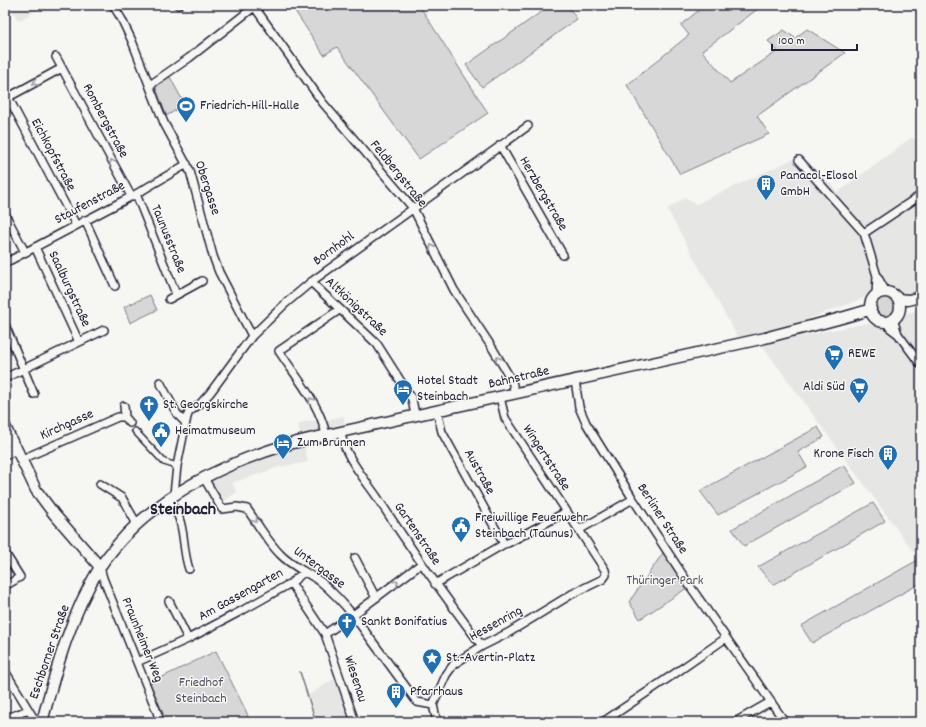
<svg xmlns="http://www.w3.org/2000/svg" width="926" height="727" viewBox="0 0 926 727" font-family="Dekko,sans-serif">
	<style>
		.built { fill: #e6e6e4 }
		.green { fill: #d7d7d7; stroke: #7c7c89 }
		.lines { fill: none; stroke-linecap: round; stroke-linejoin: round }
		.stream { stroke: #757583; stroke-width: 1.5 }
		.pedestrian-casing { stroke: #22223b; stroke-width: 8 }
		.minor-casing { stroke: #22223b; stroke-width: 10 }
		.tertiary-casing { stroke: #22223b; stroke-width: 11 }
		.secondary-casing { stroke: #22223b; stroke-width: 13 }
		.pedestrian { stroke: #f6f6f2; stroke-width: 5 }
		.minor { stroke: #f6f6f2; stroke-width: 7 }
		.tertiary { stroke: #f6f6f2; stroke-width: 8 }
		.secondary { stroke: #f6f6f2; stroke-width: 10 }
		.oneway { stroke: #9797a0 }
		.labels { text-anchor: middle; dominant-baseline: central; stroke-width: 3; stroke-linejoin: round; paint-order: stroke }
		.poi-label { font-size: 14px; fill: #22223b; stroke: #f6f6f2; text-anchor: start }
		.street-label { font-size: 14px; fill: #22223b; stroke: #f6f6f2 }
		.park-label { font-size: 14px; fill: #4f4f62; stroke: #f6f6f2 }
		.district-label { font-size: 18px; font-weight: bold; fill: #22223b; stroke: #f6f6f2 }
	</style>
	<rect width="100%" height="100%" fill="#f6f6f2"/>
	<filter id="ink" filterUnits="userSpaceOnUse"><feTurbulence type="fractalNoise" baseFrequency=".025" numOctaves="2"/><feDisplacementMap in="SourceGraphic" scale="8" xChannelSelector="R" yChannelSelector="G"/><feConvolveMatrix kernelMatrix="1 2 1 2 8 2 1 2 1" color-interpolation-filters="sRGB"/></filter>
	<g filter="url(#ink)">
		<path class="built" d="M10 5H47L18 21Z
			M912 137 921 144V294L903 298 890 290 872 295 758 338 737 336 667 209 685 198 696 204 802 155 838 192Z
			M921 310V562L761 344 868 323 885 330 901 320 907 313Z
			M343 416 346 427 301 437 298 425 306 421 328 420Z
			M303 442 308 462 279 467 232 483 237 492 220 504 205 478Z
			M338 676 353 722H317L309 695Z"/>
		<path class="green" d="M291 5H419L488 113 419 159 337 47 324 55Z
			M551 5H567L577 19 482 87 466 65Z
			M705 5H763L702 51 730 83 778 51 768 41 784 30 795 38 807 29 845 53 757 116 769 134 680 174 627 85 689 35 681 25Z
			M170 77 185 105 168 115H166L156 88 159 82Z
			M150 295 157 310 130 323 124 307Z
			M876 307a10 10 0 1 1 20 0a10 10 0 1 1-20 0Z
			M818 427 824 437 798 452 807 467 718 515 700 491Z
			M844 465 856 483 744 546 732 529Z
			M873 503 885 521 773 585 758 567Z
			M665 550 690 586 640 619 629 602Z
			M916 561 921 568V583L812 643 801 626Z
			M216 651 246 711 250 722H167L150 683Z"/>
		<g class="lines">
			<path class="stream" d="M300 672 316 722"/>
			<defs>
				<path id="pedestrian" d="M135 431 164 462 177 466"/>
				<path id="minor" d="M113 5 121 18 132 41 164 123 190 171 213 256 219 272 252 336
					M178 5H179
					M253 5 323 103 413 208 454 290 493 349 512 381 515 394
					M56 57 131 196
					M150 85 189 58 254 7
					M8 97 76 225
					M5 99 62 68
					M500 145 563 255
					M799 160 864 233 877 276 886 292
					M136 194 176 294
					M5 214 25 252
					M85 220 115 286
					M864 233 921 195
					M35 247 79 342
					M5 263 136 194 187 164
					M311 282 377 344 412 399 415 415
					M876 295 877 276
					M169 299 202 281
					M893 319 898 334
					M886 321 890 328 898 334 921 365
					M5 325 34 394
					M5 378 104 330
					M575 380 579 407 586 423 633 499 690 586 785 722
					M160 382 177 414 185 422
					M124 406 125 417
					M437 411 442 432 504 544
					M341 432C343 454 364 478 377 497 410 548 445 597 482 646
					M326 435C320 404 296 377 279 351L339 310
					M5 440 16 448
					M20 460 118 417H125L130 423
					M204 478 222 509 237 507 247 509C257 523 268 542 280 554 291 566 307 572 321 582 333 592 343 603 353 615L417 702 433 705
					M100 484 122 498 137 524
					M174 494 177 466 187 417 189 412 200 404 210 393 252 336 285 304 311 282 528 126
					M169 498C172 505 176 511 179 518 185 535 183 552 189 569
					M579 530 633 499
					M5 553 20 577 5 586
					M355 558 376 598
					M100 567 103 578 157 712 160 722
					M291 583 325 634 355 722
					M435 584 504 544 508 543 566 512
					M169 601 188 639
					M325 634 353 615 421 564
					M137 662 188 639 243 610 291 583 304 572
					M5 671 33 717 42 722
					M5 719 28 710
					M437 722 433 705 446 675 454 664 482 646 508 633 572 594 603 579 606 575 605 570 579 530 505 418 500 397
					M603 722 677 672 726 638
					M735 722 770 702"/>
				<path id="tertiary" d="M5 424 16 448"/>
				<path id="secondary" d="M870 307a15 15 0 1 1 30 0a15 15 0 1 1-30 0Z
					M898 299 908 300 921 297
					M5 454 16 448 36 490 54 514 100 567
					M42 722C56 669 71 614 100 567 107 556 116 546 125 536 168 491 226 463 286 445 302 440 319 437 336 433L765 338C800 328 836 321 871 309"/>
			</defs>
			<use href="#pedestrian" class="pedestrian-casing"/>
			<use href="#minor" class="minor-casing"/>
			<use href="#tertiary" class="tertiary-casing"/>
			<use href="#secondary" class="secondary-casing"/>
			<use href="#pedestrian" class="pedestrian"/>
			<use href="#minor" class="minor"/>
			<use href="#tertiary" class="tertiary"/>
			<use href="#secondary" class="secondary"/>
		</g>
		<defs><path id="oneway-chevron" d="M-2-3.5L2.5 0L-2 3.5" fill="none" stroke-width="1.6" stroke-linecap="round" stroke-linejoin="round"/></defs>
		<g class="oneway">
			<use href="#oneway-chevron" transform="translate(35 83) rotate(151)"/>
			<use href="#oneway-chevron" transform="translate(112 162) rotate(-118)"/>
			<use href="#oneway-chevron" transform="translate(432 247) rotate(-117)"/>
			<use href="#oneway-chevron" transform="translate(498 359) rotate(-120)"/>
			<use href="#oneway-chevron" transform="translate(311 400) rotate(-124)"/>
			<use href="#oneway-chevron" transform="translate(255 520) rotate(54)"/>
			<use href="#oneway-chevron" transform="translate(396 583) rotate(-37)"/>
		</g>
	</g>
	<defs>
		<symbol id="stadium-pin" viewBox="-11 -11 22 30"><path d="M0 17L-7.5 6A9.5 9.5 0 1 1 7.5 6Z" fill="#1f6fb2" stroke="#f6f6f2"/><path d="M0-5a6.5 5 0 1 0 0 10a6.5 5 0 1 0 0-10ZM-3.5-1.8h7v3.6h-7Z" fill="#fff"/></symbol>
		<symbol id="building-pin" viewBox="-11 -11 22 30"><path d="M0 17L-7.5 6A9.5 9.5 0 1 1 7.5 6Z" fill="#1f6fb2" stroke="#f6f6f2"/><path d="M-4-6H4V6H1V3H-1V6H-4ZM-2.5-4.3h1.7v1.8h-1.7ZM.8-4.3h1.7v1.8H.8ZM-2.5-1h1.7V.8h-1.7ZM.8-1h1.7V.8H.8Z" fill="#fff"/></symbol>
		<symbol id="supermarket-pin" viewBox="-11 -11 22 30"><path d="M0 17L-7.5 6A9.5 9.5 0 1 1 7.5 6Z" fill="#1f6fb2" stroke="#f6f6f2"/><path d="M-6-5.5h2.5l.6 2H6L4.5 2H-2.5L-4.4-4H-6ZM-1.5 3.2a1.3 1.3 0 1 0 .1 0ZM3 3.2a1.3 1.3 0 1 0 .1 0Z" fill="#fff"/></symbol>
		<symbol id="hotel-pin" viewBox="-11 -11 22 30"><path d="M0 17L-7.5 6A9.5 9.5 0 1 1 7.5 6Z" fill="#1f6fb2" stroke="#f6f6f2"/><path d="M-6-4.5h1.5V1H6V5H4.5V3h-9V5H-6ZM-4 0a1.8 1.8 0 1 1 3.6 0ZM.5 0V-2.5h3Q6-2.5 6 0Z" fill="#fff"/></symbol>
		<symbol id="church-pin" viewBox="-11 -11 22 30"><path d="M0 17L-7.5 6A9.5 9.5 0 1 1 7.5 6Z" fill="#1f6fb2" stroke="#f6f6f2"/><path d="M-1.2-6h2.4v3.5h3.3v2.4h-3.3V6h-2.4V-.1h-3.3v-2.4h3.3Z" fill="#fff"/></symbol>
		<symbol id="civic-pin" viewBox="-11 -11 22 30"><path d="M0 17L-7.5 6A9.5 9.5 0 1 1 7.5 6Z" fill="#1f6fb2" stroke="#f6f6f2"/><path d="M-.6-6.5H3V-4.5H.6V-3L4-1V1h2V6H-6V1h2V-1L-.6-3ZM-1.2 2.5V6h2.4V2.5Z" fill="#fff"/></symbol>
		<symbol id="sight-pin" viewBox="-11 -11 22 30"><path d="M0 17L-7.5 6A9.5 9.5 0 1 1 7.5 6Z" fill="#1f6fb2" stroke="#f6f6f2"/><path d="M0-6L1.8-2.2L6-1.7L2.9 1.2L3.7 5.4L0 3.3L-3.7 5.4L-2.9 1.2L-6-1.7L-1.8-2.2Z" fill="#fff"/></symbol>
	</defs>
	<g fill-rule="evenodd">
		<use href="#stadium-pin" x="175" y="95" width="22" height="30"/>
		<use href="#building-pin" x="755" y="173" width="22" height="30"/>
		<use href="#supermarket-pin" x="823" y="343" width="22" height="30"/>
		<use href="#supermarket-pin" x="848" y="376" width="22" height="30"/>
		<use href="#hotel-pin" x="392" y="378" width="22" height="30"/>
		<use href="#church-pin" x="138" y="394" width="22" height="30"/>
		<use href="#civic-pin" x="150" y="420" width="22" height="30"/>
		<use href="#hotel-pin" x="272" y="432" width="22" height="30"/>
		<use href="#building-pin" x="877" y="443" width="22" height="30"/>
		<use href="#civic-pin" x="450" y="515" width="22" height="30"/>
		<use href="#church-pin" x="336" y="611" width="22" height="30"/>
		<use href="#sight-pin" x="421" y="647" width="22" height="30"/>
		<use href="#building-pin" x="385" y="681" width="22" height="30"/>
	</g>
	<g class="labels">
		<g class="poi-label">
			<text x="200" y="106">Friedrich-Hill-Halle</text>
			<text x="780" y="176">Panacol-Elosol<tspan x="780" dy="16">GmbH</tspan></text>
			<text x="848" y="354">REWE</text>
			<text x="417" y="381">Hotel Stadt<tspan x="417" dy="16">Steinbach</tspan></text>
			<text x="845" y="387" text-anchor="end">Aldi Süd</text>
			<text x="163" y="405">St. Georgskirche</text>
			<text x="175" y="431">Heimatmuseum</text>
			<text x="297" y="443">Zum Brunnen</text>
			<text x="874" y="454" text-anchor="end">Krone Fisch</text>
			<text x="475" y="518">Freiwillige Feuerwehr<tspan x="475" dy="16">Steinbach (Taunus)</tspan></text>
			<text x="361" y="622">Sankt Bonifatius</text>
			<text x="446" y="658">St.-Avertin-Platz</text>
			<text x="410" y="692">Pfarrhaus</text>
		</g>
		<g class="street-label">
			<text transform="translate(105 121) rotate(62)">Rombergstraße</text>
			<text transform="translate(53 155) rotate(62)">Eichkopfstraße</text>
			<text transform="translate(398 174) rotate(51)">Feldbergstraße</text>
			<text transform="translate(207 188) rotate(72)">Obergasse</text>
			<text transform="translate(543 194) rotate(60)">Herzbergstraße</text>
			<text transform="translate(90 203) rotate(-28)">Staufenstraße</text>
			<text transform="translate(168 239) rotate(68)">Taunusstraße</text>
			<text transform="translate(334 249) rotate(-36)">Bornhohl</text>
			<text transform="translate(69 289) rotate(65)">Saalburgstraße</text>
			<text transform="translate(356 307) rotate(43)">Altkönigstraße</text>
			<text transform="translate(519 378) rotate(-13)">Bahnstraße</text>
			<text transform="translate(67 425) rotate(-24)">Kirchgasse</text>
			<text transform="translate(546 458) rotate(57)">Wingertstraße</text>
			<text transform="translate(479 472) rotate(61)">Austraße</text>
			<text transform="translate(662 519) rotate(57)">Berliner Straße</text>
			<text transform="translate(417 534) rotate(56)">Gartenstraße</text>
			<text transform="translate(319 568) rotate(37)">Untergasse</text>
			<text transform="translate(241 595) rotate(-29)">Am Gassengarten</text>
			<text transform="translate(496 624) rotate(-29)">Hessenring</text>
			<text transform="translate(142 640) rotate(68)">Praunheimer Weg</text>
			<text transform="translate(50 652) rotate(-71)">Eschborner Straße</text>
			<text transform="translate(355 679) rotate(72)">Wiesenau</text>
		</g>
		<g class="park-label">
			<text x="665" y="581">Thüringer Park</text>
			<text x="201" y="683">Friedhof<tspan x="201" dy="16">Steinbach</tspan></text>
		</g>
		<g class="district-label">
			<text x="183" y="510">Steinbach</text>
		</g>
	</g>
	<rect width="926" height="727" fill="none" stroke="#f6f6f2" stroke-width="20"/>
	<rect x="10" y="10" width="906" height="707" fill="none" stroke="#22223b" stroke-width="1.5" filter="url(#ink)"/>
	<path d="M772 44v6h85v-6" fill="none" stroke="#22223b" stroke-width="2"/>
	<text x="778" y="44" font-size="12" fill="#22223b" stroke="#f6f6f2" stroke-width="3" paint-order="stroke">100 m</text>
</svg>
